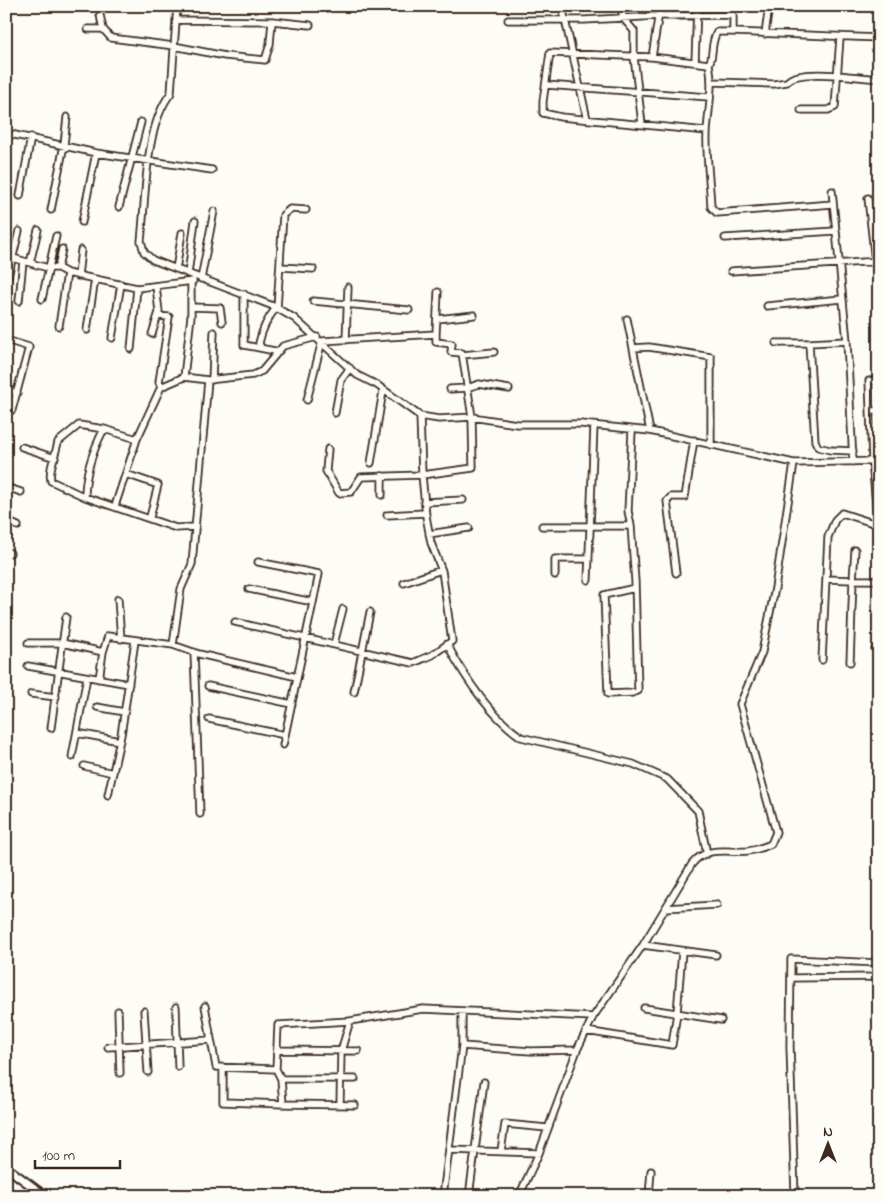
<svg xmlns="http://www.w3.org/2000/svg" width="885" height="1202" viewBox="0 0 885 1202" font-family="'Indie Flower',sans-serif">
	<style>
		.lines { fill: none; stroke-linecap: round; stroke-linejoin: round }
		.minor-casing { stroke: #3b2a1e; stroke-width: 9 }
		.tertiary-casing { stroke: #3b2a1e; stroke-width: 11 }
		.minor { stroke: #fdfcf7; stroke-width: 5.5 }
		.tertiary { stroke: #fdfcf7; stroke-width: 7 }
	</style>
	<rect width="100%" height="100%" fill="#fdfcf7"/>
	<filter id="ink" filterUnits="userSpaceOnUse"><feTurbulence type="fractalNoise" baseFrequency=".02" numOctaves="2"/><feDisplacementMap in="SourceGraphic" scale="10" xChannelSelector="R" yChannelSelector="G"/><feConvolveMatrix kernelMatrix="1 2 1 2 8 2 1 2 1" color-interpolation-filters="sRGB"/></filter>
	<g filter="url(#ink)">
		<g class="lines">
			<defs>
				<path id="minor" d="M177 6 171 93C144 127 146 198 141 241L144 252 153 260 273 306 294 318 357 375 377 385 420 416 439 419 472 417 517 424H581L650 431 794 463 879 461
					M562 6 587 119
					M621 6 623 18 634 31V57L642 124
					M100 15 103 29 111 38 174 46 225 56 265 60 270 44 272 21
					M176 20 272 21 310 25
					M508 20H584L660 16 733 15V32L879 38
					M88 29H103
					M733 32H717C710 44 714 56 709 64 714 87 708 110 707 133 706 158 710 183 711 207L717 213 833 204
					M765 34 769 6
					M652 57 660 6
					M695 62 697 6
					M713 82 774 84 787 82C797 67 861 78 879 79
					M546 85 709 97
					M801 110H828L835 107 840 38
					M707 131 561 117 543 113V101L550 53 652 57 709 64
					M6 133 96 153 212 170
					M832 191 847 341 853 462
					M20 196 31 137
					M868 198 879 299
					M119 207 141 122
					M51 210 64 145 67 117
					M82 222 96 153
					M725 238 835 231
					M6 256 48 268H58L67 273 137 288 193 281
					M30 263 38 230
					M281 267 313 269
					M58 268 62 249
					M176 269 182 233
					M731 271 879 261
					M188 274 195 221
					M78 276 81 250
					M201 279 214 211
					M191 283V316L184 377 208 380 253 375 262 371 283 346 317 337
					M6 285 19 231
					M244 294V345L275 351 277 353
					M42 299 56 236
					M19 301 23 261
					M313 301 409 310
					M767 306 842 299
					M191 307 220 308 222 322
					M277 309 283 215 290 209 306 210
					M437 319 474 315
					M627 319 650 431
					M59 326 67 273
					M87 330 95 279
					M152 334 159 312 156 286
					M436 334 438 292
					M112 338 121 284
					M6 340 29 347 12 410
					M346 340 348 287
					M847 341 809 343 815 441 818 447 830 450 853 451
					M776 343H809
					M261 348 259 343C262 329 267 319 276 308
					M633 348 649 347 711 357V445
					M131 349 137 288
					M462 355 494 352
					M212 380 214 332
					M879 380 869 381 872 461 879 538
					M161 387 184 377
					M450 389 467 388 479 384 509 389
					M6 390 17 393
					M307 400 322 341 436 334V342L452 344 451 352 462 353 472 417 473 468 422 475 420 416
					M870 411H879
					M335 413 341 380 350 368
					M632 431 628 511 631 526 635 581 638 691 632 693 608 694 604 595 635 588
					M137 439 104 429 79 425 58 442C56 454 48 470 51 481L85 497 176 528 195 527
					M22 447 55 458
					M371 463 383 391
					M126 474 158 485 150 517
					M382 476V495
					M6 487 21 492
					M85 497C85 473 93 450 104 429
					M424 502 463 500
					M115 506 137 439 161 387 159 382 169 317 158 316
					M387 515 425 513
					M6 521 18 526
					M542 526H631
					M429 534 469 528
					M6 551 10 553
					M258 562 319 574 283 745
					M676 573 667 501 671 497H685L694 440
					M555 575V559H588
					M826 579 853 580 855 550
					M588 580 594 426
					M404 583 441 570
					M249 589 313 602
					M118 599 121 639
					M235 622 413 663 432 655 452 641 442 571 431 543 426 516 422 475 361 477 351 492 339 493 326 471 328 449
					M28 643H62L103 652
					M334 644 343 609
					M447 644C465 678 489 715 521 737L633 764 667 779 698 811 707 854
					M173 645 181 589 192 564 208 380
					M875 649H879
					M194 652 200 814
					M822 660 828 537 835 520 842 513 879 525
					M850 662 853 580H879
					M28 666 129 684
					M99 679 103 652 108 636 173 645 199 654 297 677
					M208 686 292 704
					M354 692 370 612
					M31 694 56 697
					M97 707 124 712
					M209 719 285 735
					M51 728 66 617
					M77 733 120 741
					M72 757 87 677
					M84 766 113 773
					M108 795 121 735 135 641
					M665 908 717 905
					M643 945 716 955
					M791 978 879 977
					M205 1006 216 1067 276 1069
					M176 1007 178 1067
					M644 1008 721 1020
					M118 1011 120 1073
					M144 1011 148 1072
					M586 1031 672 1045 677 1013 682 951
					M462 1046 531 1051 577 1050
					M108 1047 210 1040
					M277 1050 358 1051
					M223 1067V1102L283 1104 281 1079 276 1069 278 1025 350 1021 423 1009 593 1017
					M281 1079H355
					M283 1104 355 1105
					M340 1105 341 1051 350 1021
					M450 1150 539 1153
					M501 1151 505 1124 547 1128
					M443 1196 462 1046V1011
					M469 1196 484 1082
					M519 1196 539 1153 577 1050 593 1017 643 945 692 864C707 845 728 853 748 851 755 850 764 847 771 844L776 832 740 704 762 652 775 588 794 463
					M649 1196 651 1171
					M795 1196 790 1047 791 959 879 963"/>
				<path id="tertiary" d="M6 1167 45 1196"/>
			</defs>
			<use href="#minor" class="minor-casing"/>
			<use href="#tertiary" class="tertiary-casing"/>
			<use href="#minor" class="minor"/>
			<use href="#tertiary" class="tertiary"/>
		</g>
	</g>
	<rect width="885" height="1202" fill="none" stroke="#fdfcf7" stroke-width="25"/>
	<rect x="12" y="12" width="860" height="1177" fill="none" stroke="#3b2a1e" stroke-width="2" filter="url(#ink)"/>
	<g transform="translate(828 1144)" stroke="#fdfcf7" stroke-width="4" paint-order="stroke">
	<path d="M0-4L9 19L0 12L-9 19Z" fill="#3b2a1e"/>
	<text y="-8" font-size="14" font-weight="bold" text-anchor="middle" fill="#3b2a1e">N</text>
	</g>
	<path d="M35 1160v8h85v-8" fill="none" stroke="#3b2a1e" stroke-width="2.5"/>
	<text x="42" y="1160" font-size="15" fill="#3b2a1e" stroke="#fdfcf7" stroke-width="4" paint-order="stroke">100 m</text>
</svg>
